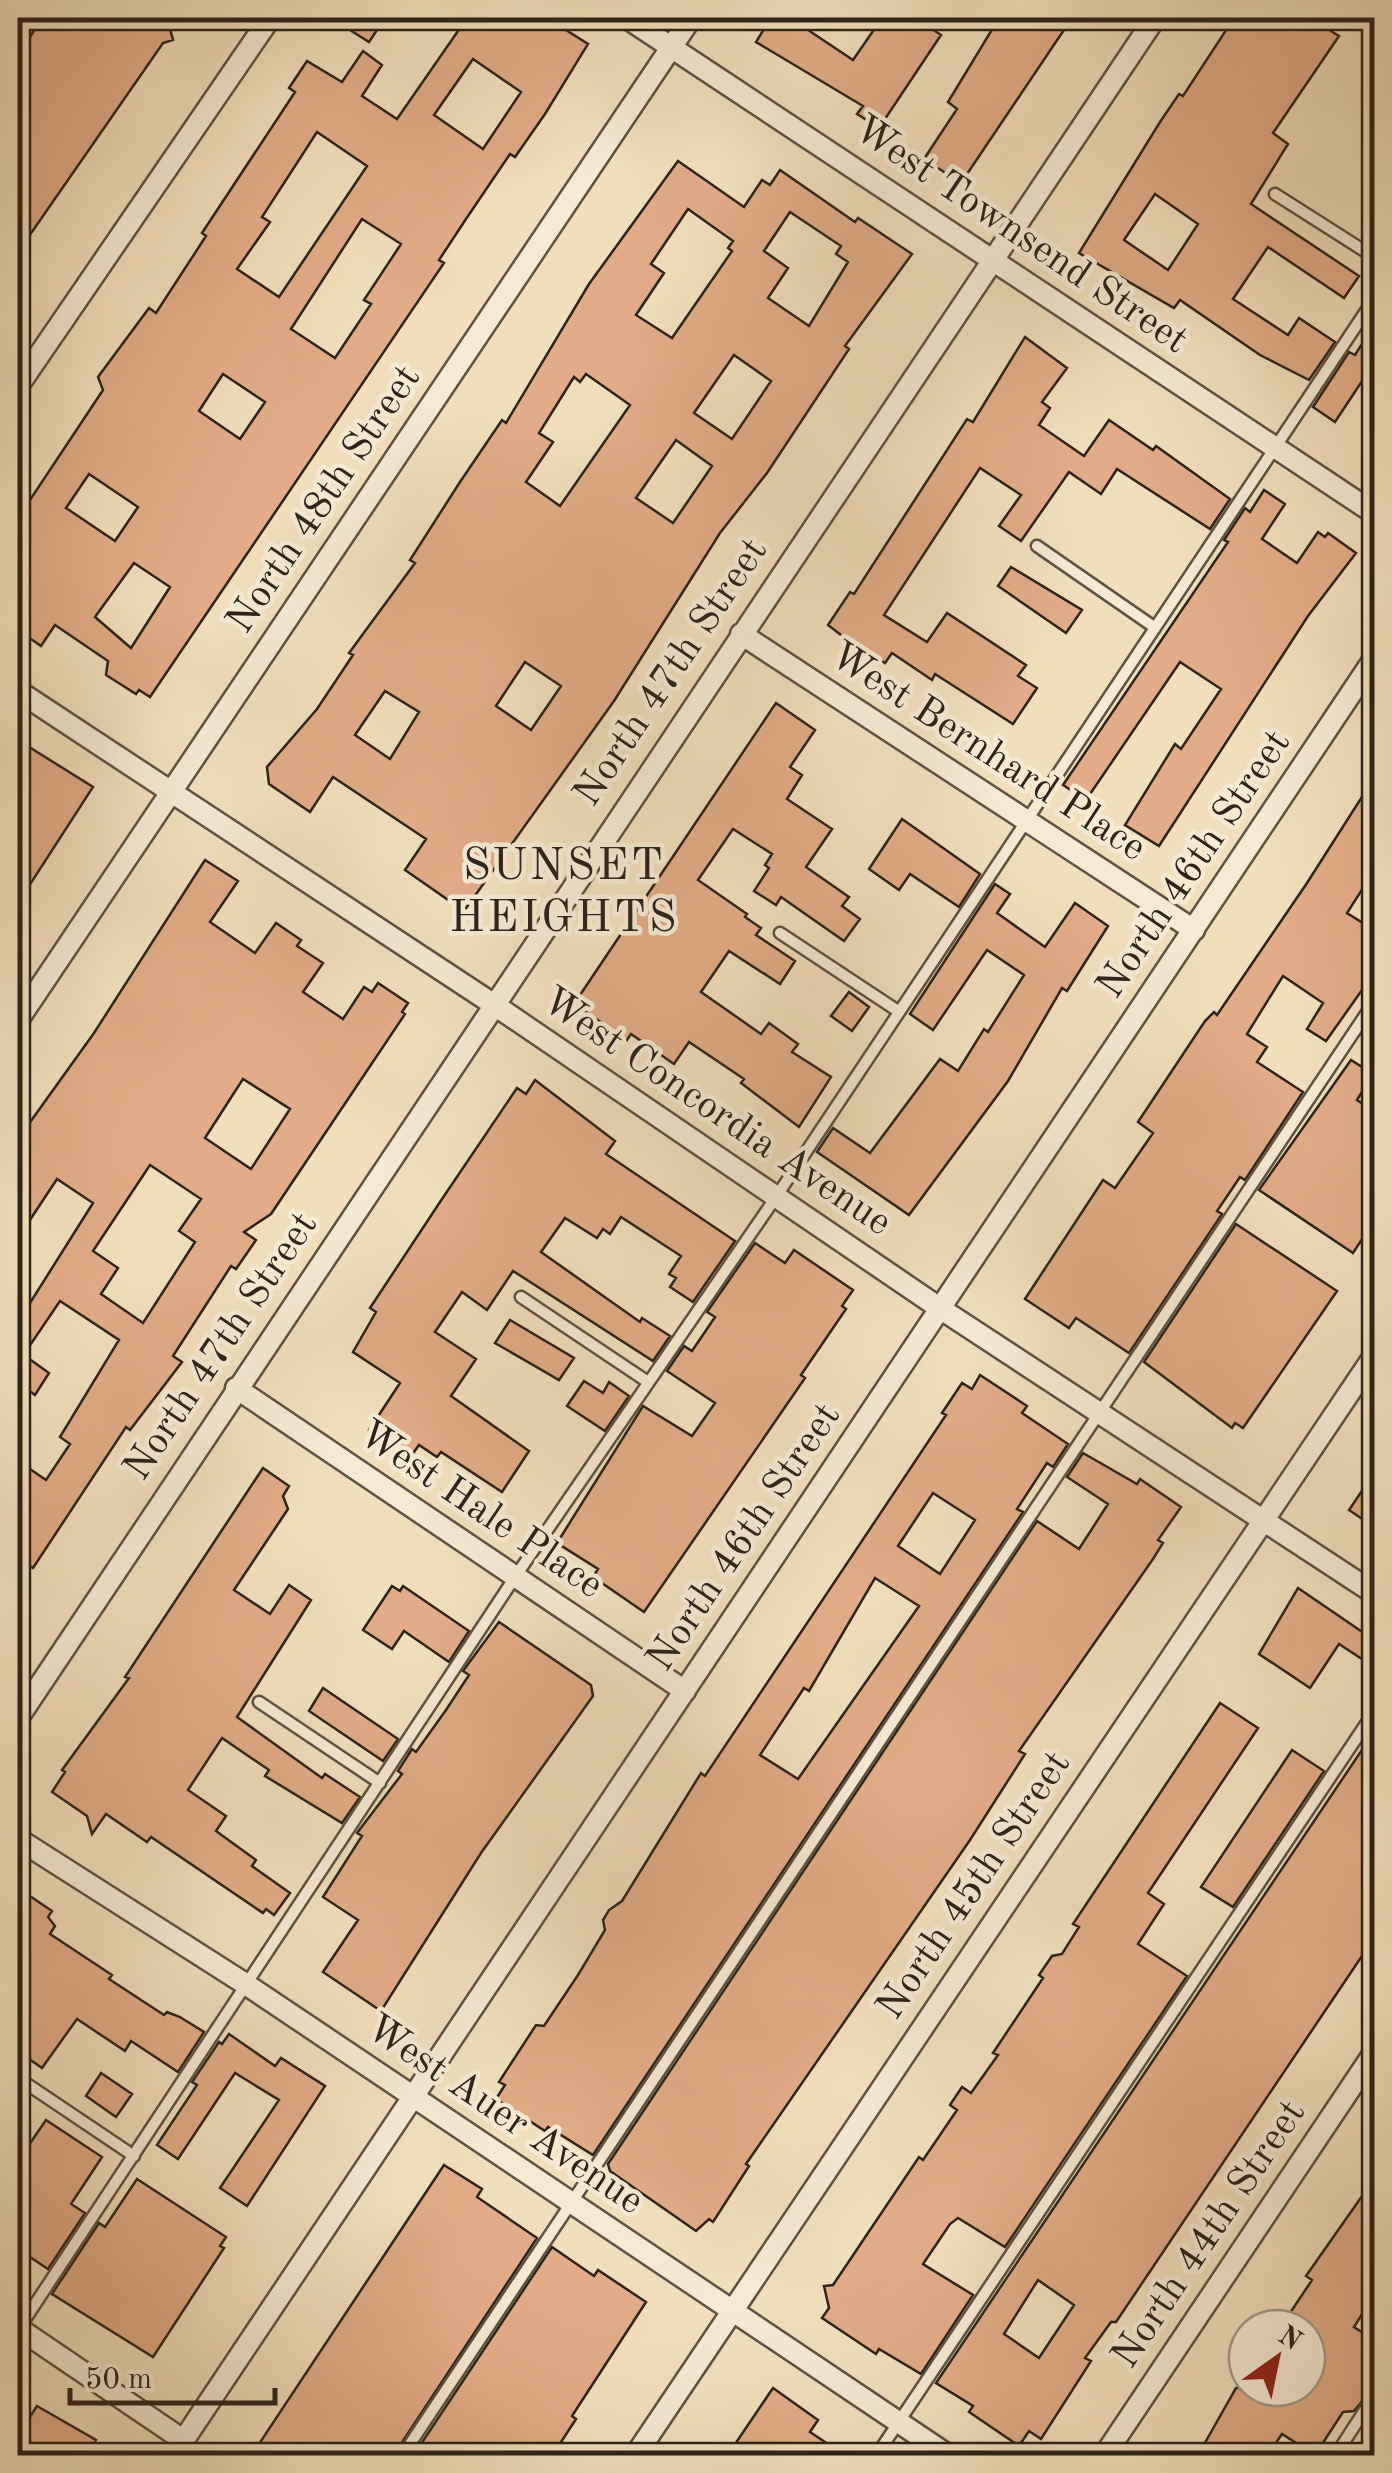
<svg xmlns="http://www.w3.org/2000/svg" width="1392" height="2473" viewBox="0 0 1392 2473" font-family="'Old Standard TT',serif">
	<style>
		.building { fill: #e1ac87; stroke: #2d2319; stroke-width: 2.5; fill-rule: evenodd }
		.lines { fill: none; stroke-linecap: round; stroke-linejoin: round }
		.lane-casing { stroke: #5e5242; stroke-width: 15 }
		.street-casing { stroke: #5e5242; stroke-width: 25 }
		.lane { stroke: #f6ead3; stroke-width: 10 }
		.street { stroke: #f6ead3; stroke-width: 20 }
		.labels { text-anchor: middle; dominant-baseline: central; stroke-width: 9; stroke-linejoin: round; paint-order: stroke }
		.street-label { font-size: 40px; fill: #2d2319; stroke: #f6ead3 }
		.quarter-label { font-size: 45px; letter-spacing: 2.5px; fill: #2d2319; stroke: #f6ead3 }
	</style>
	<rect width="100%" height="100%" fill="#f1dfbc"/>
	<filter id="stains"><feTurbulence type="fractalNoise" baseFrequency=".002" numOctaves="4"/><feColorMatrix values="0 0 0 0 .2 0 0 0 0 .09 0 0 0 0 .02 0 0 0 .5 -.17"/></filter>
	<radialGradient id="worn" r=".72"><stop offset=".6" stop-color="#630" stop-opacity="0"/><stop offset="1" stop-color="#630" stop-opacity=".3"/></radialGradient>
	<path class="building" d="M42 18H167L173 40 163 43 18 252V56Z
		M331 18H385L369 42Z
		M467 18H547L588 44 545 114 515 157 510 154 466 219 439 260 444 263 150 697 139 690 136 694 106 675 108 661 55 625 41 646 18 630V518L103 390 98 377 149 308 156 313 206 236 202 233 295 92 289 88 307 61 342 82 363 51 382 65 362 96 397 119ZM473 59 521 92 483 149 434 115ZM317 132 367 166 279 297 237 269 270 222 262 217ZM362 219 401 244 364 300 371 304 335 358 291 329ZM223 374 265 402 240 439 199 411ZM89 474 138 507 115 541 66 508ZM134 563 170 587 131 648 95 617Z
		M771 18H816L808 30 853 60 882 18H916L941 35 879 128 857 114 863 106 756 42Z
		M999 18H1072L961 183 924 159 957 109 948 102Z
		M1234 18H1310L1339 36 1273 133 1288 144 1251 204 1359 276 1344 298 1268 247 1233 299 1288 335 1299 318 1335 342 1309 380 1260 355 1180 300 1174 308 1079 253 1160 122 1179 94 1183 96ZM1155 194 1198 224 1168 270 1124 240Z
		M678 161 744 207 762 180 770 185 780 170 855 222 858 218 912 254 845 346 849 349 767 473 720 533 614 701 464 911 405 870 426 839 333 777 310 812 269 784 267 767 317 709 353 655 349 653 415 563 410 560 460 482 502 420 506 423 589 284ZM688 209 733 241 728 248 732 251 672 338 636 315 664 273 651 264ZM790 212 841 246 836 254 848 262 809 326 768 298 788 268 764 251ZM734 355 771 381 732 439 694 413ZM586 374 630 405 560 506 526 482 553 442 539 433 574 377 580 382ZM676 440 712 466 673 523 636 498ZM525 662 561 686 531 730 496 706ZM385 691 419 712 390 759 355 735Z
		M1374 325V363L1335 422 1313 407 1349 352 1355 355Z
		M1025 337 1067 368 1042 402 1050 408 1039 425 1084 456 1109 420 1153 450 1156 446 1230 499 1210 529 1117 469 1101 494 1069 472 1021 541 999 526 1021 495 980 468 884 615 927 642 947 613 1026 665 1018 676 1037 688 1013 724 935 674 932 680 892 653 885 663 870 653 868 656 828 625 850 592 854 594 967 419 973 422Z
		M1264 490 1285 504 1262 539 1297 563 1318 532 1325 537 1328 533 1356 553 1308 616 1159 846 1125 825 1175 744 1181 749 1221 689 1180 662 1086 800 1063 785 1228 542 1224 540 1245 508 1250 512Z
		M1011 567 1082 610 1066 633 998 586Z
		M776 703 815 730 790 767 802 775 787 799 832 829 806 867 849 897 842 906 860 919 844 941 781 897 776 905 754 891 769 868 765 865 772 854 733 829 698 880 747 914 745 917 761 928 756 935 795 961 780 984 729 951 701 992 761 1034 769 1023 798 1044 792 1052 831 1077 799 1127 741 1083 744 1079 689 1042 674 1064 631 1034 627 1040 574 1004Z
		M18 740 93 787 18 903Z
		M1374 778V871L1347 913 1374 930V973L1326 1041 1307 1029 1323 1003 1283 976 1247 1034 1267 1047 1257 1062 1303 1092 1245 1180 1240 1177 1217 1211 1222 1214 1129 1353 1076 1318 1069 1328 1025 1299 1103 1180 1115 1188 1153 1133 1138 1122 1205 1021 1214 1012 1217 1015 1307 883Z
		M902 819 980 874 959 907 910 874 899 890 869 869Z
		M205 860 238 881 210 922 255 953 276 923 301 940 297 946 323 963 303 992 343 1019 364 987 372 992 378 983 408 1003 402 1012 405 1014 271 1214 244 1232 256 1240 236 1269 231 1266 173 1356 182 1362 130 1430 126 1427 33 1568 18 1558V1481L27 1467 46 1480 70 1444 60 1437 119 1340 60 1301 18 1363V1322L93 1203 57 1179 18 1238V1139L94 1033ZM243 1079 290 1109 251 1169 205 1138ZM150 1165 201 1199 179 1231 195 1242 143 1323 101 1294 118 1268 93 1251Z
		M995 884 1010 894 997 913 1045 947 1075 903 1108 926 1067 991 1062 988 1008 1081 909 1215 817 1152 833 1128 870 1153 940 1059 958 1071 984 1029 988 1032 1024 975 987 950 933 1030 910 1014Z
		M849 992 869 1007 852 1031 831 1016Z
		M1351 1060 1373 1074 1357 1100 1374 1112V1221L1353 1253 1259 1190Z
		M535 1080 615 1141 606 1154 735 1241 693 1302 670 1287 676 1278 669 1274 681 1256 621 1217 610 1234 603 1229 597 1238 565 1218 541 1252 640 1322 642 1318 670 1336 653 1361 513 1271 487 1310 462 1292 435 1332 476 1359 451 1396 529 1451 502 1492 441 1452 437 1457 419 1445 409 1459 375 1436 369 1430 400 1383 353 1352 376 1312 370 1308 440 1202 517 1088 526 1094Z
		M1236 1224 1337 1291 1243 1428 1235 1423 1232 1428 1144 1362Z
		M755 1243 785 1263 794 1250 853 1290 842 1306 846 1309 801 1375 805 1378 644 1612 593 1577 598 1569 557 1543 643 1406 692 1436 715 1403 667 1371 684 1346 692 1351 715 1317 707 1312Z
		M510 1320 574 1358 559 1380 495 1343Z
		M28 1358 49 1373 35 1395 18 1383V1373Z
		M980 1375 1027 1406 1022 1413 1068 1444 1053 1467 1047 1463 1017 1509 1023 1512 593 2155 548 2127 545 2131 496 2099 505 2085 499 2082 536 2025 544 2026 578 1975 605 1930 603 1920 609 1910 622 1901 701 1773 705 1776 946 1415 942 1413 962 1383 972 1389ZM933 1493 975 1520 940 1574 898 1546ZM875 1578 919 1606 798 1779 760 1755 804 1688 809 1691Z
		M584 1381 603 1393 609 1382 629 1396 605 1431 567 1406Z
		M1083 1453 1137 1484 1140 1479 1181 1507 1158 1540 1163 1543 1153 1559 1019 1751 1025 1754 970 1840 746 2164 749 2166 713 2222 709 2219 696 2231 610 2171 608 2164 1037 1521 1079 1549 1108 1504 1067 1477Z
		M263 1468 289 1486 283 1496 288 1509 234 1590 270 1614 289 1585 311 1600 237 1717 322 1778 325 1774 360 1797 342 1823 265 1776 269 1770 222 1738 188 1790 226 1816 216 1831 256 1860 252 1866 290 1893 274 1915 266 1909 263 1913 151 1837 147 1842 106 1814 92 1834 87 1816 52 1792 65 1772 62 1770 129 1678 125 1677Z
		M1374 1473V1527L1349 1510Z
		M392 1586 400 1591 403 1586 469 1631 449 1662 404 1631 392 1649 363 1630Z
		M1298 1588 1374 1640V1667L1339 1644 1310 1688 1259 1654Z
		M499 1622 591 1685 593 1696 481 1853 381 2011 323 1972 358 1920 323 1897 362 1836 357 1833 402 1774 398 1771 412 1749 416 1752 446 1710 469 1675 463 1671Z
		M323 1688 398 1739 383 1761 309 1711Z
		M1220 1703 1258 1728 1148 1893 1164 1904 1138 1944 1187 1976 1005 2247 958 2218 950 2224 923 2264 973 2295 921 2374 879 2349 876 2354 822 2318 829 2308 824 2286 833 2285 919 2157 923 2160 957 2110 950 2105 962 2087 971 2093 998 2055 993 2053 1043 1978 1039 1975 1052 1956 1062 1954 1079 1927 1073 1924Z
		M1374 1732V1938L1116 2322H1111L1085 2358 1091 2361 1041 2439 1029 2431 1019 2446 969 2412 973 2406 936 2383ZM1038 2280 1074 2305 1039 2358 1004 2334Z
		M1292 1750 1324 1771 1233 1907 1201 1887Z
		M18 1888 52 1911 48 1917 55 1926 50 1934 112 1975 109 1979 164 2015 167 2012 180 2017 204 2032 178 2072 131 2041 125 2051 77 2019 42 2068 18 2051Z
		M229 2034 275 2066 281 2058 325 2086 247 2206 220 2188 279 2100 235 2073 178 2159 157 2145 197 2085 192 2082 219 2042 222 2044Z
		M101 2073 132 2094 116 2117 86 2096Z
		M46 2120 102 2157 71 2204 85 2213 48 2269 18 2249V2161Z
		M444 2165 482 2189 477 2197 537 2238 393 2456H251Z
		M137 2179 226 2237 220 2246 224 2248 153 2357 52 2294 99 2223 105 2227Z
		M1374 2179V2295L1354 2327 1374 2340V2387L1354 2411 1343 2412 1315 2455 1282 2434 1267 2456H1214L1202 2448 1236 2388H1307V2328H1280L1312 2280 1306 2276Z
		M552 2247 594 2276 598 2270 646 2302 572 2416 576 2419 552 2456H474L458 2445 451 2456H413Z
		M773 2388 818 2420 810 2432 846 2456H727Z
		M37 2406 96 2440 86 2456H18L28 2437 20 2432Z"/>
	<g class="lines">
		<defs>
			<path id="lane" d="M18 35 29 18
				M1275 194 1374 257
				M1037 546 1154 627
				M780 933 898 1011
				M521 1297 648 1382
				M259 1702 380 1783
				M18 2078 134 2156
				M18 2330 515 1577 776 1197 1374 299
				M402 2456 1374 1002
				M876 2456 1374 1712
				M1335 2456 1374 2396"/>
			<path id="street" d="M627 18 1374 513
				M18 386 270 18
				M741 634 1194 930
				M18 691 493 1004 941 1309 1374 1593
				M18 1020 691 18
				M236 1388 685 1691
				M18 1718 1155 18
				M18 1839 247 1985 949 2456
				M18 2328 183 2440
				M173 2456 1374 659
				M635 2456 1374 1356
				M1104 2456 1374 2053"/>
		</defs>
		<use href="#lane" class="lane-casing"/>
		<use href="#street" class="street-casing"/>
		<use href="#lane" class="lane"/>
		<use href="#street" class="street"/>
	</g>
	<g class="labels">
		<g class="street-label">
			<text transform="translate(1020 236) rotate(34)">West Townsend Street</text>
			<text transform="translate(325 500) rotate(-56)">North 48th Street</text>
			<text transform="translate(672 673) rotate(-56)">North 47th Street</text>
			<text transform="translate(987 753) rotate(33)">West Bernhard Place</text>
			<text transform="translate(1195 865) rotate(-56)">North 46th Street</text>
			<text transform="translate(716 1113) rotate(34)">West Concordia Avenue</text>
			<text transform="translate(222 1347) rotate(-56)">North 47th Street</text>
			<text transform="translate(480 1511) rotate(34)">West Hale Place</text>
			<text transform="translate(745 1538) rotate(-56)">North 46th Street</text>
			<text transform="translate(975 1886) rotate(-56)">North 45th Street</text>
			<text transform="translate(504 2116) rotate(34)">West Auer Avenue</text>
			<text transform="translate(1210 2235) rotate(-56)">North 44th Street</text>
		</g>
		<g class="quarter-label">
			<text x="564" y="867">SUNSET<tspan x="564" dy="52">HEIGHTS</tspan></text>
		</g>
	</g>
	<rect width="1392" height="2473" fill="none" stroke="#f1dfbc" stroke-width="60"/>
	<rect x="20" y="20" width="1352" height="2433" fill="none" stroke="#2d2319" stroke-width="5"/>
	<rect x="30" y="30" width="1332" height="2413" fill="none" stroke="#2d2319" stroke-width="2.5"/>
	<g transform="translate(1277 2358) rotate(33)"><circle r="48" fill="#f6ead3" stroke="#a69a89" stroke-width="2.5"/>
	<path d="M0-8L18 38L0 25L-18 38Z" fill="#8f2418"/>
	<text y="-15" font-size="28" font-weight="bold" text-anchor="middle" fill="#2d2319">N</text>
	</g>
	<path d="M70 2388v15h205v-15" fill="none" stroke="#2d2319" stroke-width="5"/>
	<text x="85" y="2388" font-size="30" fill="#2d2319" stroke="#f6ead3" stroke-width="8" paint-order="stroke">50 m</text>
	<rect width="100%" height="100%" filter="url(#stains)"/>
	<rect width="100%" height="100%" fill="url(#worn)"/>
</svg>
